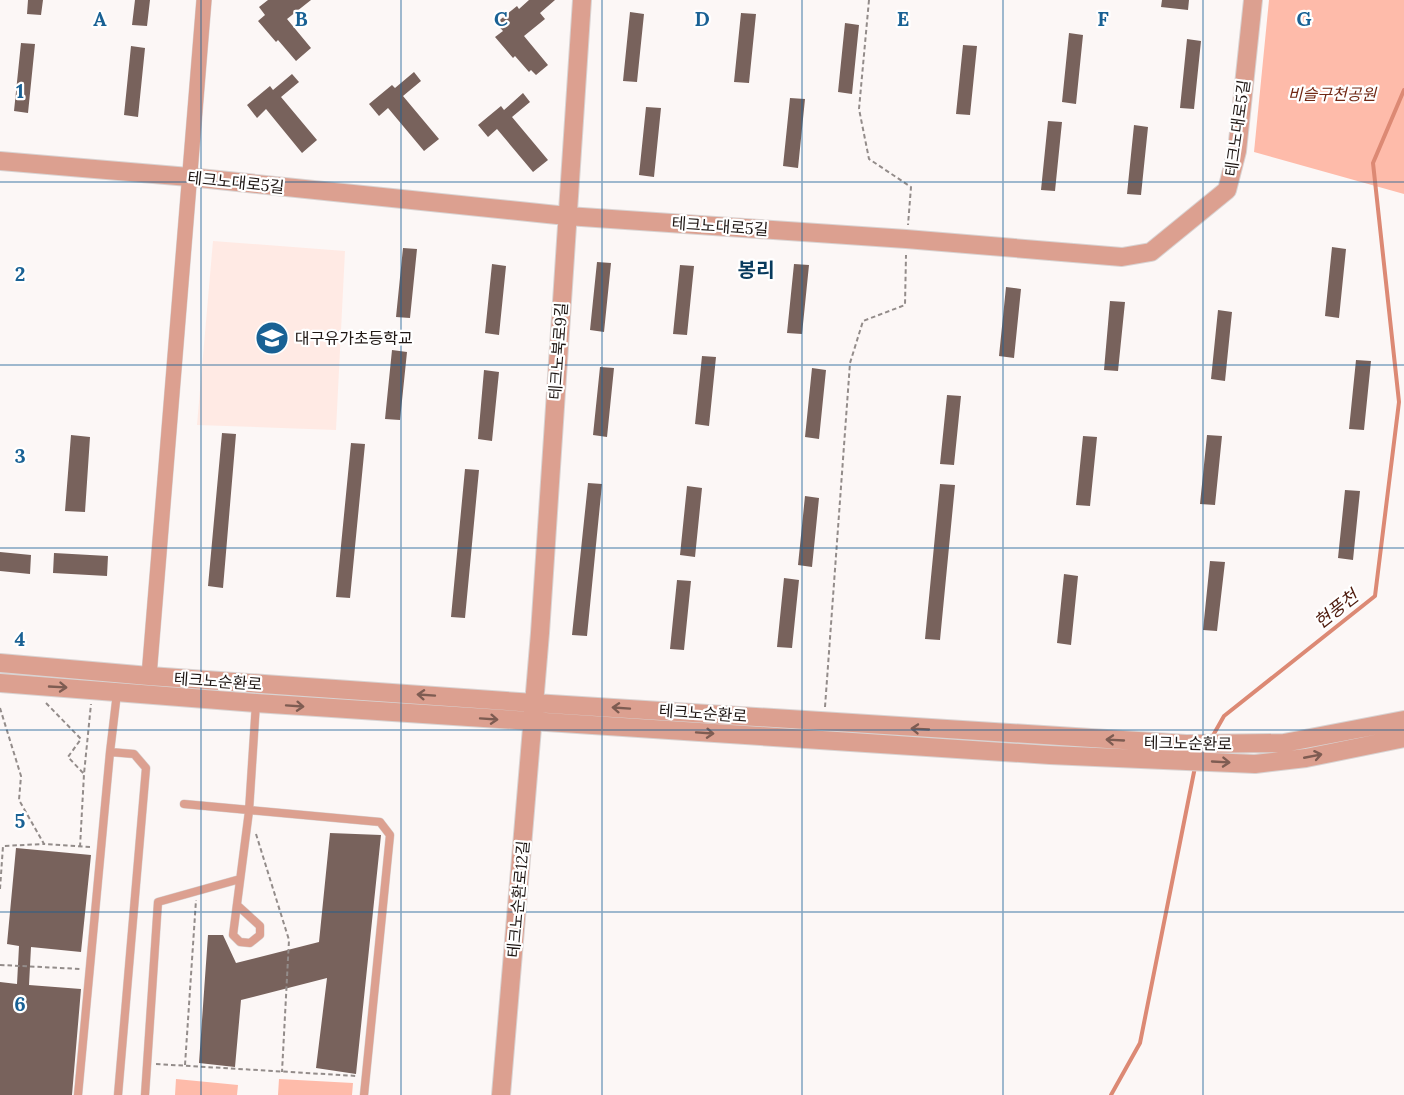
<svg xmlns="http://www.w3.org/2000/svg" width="1404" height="1095" viewBox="0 0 1404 1095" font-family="Lora,'Noto Sans KR',serif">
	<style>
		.built { fill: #ffeae4 }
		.green { fill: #febbaa }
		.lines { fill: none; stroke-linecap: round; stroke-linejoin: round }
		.stream { stroke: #dc8974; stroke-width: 4 }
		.building { fill: #78625c }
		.service-casing { stroke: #d9d3d2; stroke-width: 9 }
		.minor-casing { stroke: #d9d3d2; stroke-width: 16 }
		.tertiary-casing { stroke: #d9d3d2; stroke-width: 20 }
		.path { stroke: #938c8a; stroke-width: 2; stroke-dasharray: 4.5 3; stroke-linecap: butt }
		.service { stroke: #dca090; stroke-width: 8 }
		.minor { stroke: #dca090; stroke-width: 15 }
		.tertiary { stroke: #dca090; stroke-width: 18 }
		.oneway { stroke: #7e5c52 }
		.grid { fill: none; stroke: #196194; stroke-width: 1.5; stroke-opacity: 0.55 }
		.labels { text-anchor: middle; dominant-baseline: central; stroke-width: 4.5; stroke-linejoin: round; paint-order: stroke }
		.park-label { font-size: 16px; font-style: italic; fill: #722814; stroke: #fff }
		.street-label { font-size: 16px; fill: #1f1714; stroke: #fff }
		.poi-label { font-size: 16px; fill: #1f1714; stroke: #fff; text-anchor: start }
		.water-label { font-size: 18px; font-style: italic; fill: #4e1a0c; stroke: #fff }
		.quarter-label { font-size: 20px; font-weight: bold; fill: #073a5d; stroke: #fff }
		.grid-label { font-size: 20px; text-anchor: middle; font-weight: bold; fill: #196194; stroke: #fff; stroke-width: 4.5; stroke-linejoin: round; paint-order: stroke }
	</style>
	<rect width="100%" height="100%" fill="#fcf7f6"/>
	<path class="built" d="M213 241 345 251 336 430 197 425Z"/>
	<path class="green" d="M1269 0H1404V194L1254 152Z
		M176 1079 238 1085 237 1095H175Z
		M279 1079 353 1083 352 1095H278Z"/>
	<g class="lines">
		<path class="stream" d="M1211 739 1224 716 1375 596 1399 402 1373 163 1404 90
			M1111 1095 1140 1043 1195 767"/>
	</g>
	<path class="building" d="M28 0H43L41 15 27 14Z
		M135 0H150L147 26 132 25Z
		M268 0H311L287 19 311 48 296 61 278 40 276 42 258 21 265 15 259 7Z
		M529 0H555L540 13 545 19 524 36 548 65 536 75 531 70 529 72 515 56 513 58 495 37 503 31 496 23 517 6 519 9Z
		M1162 0H1189L1188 10 1161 7Z
		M630 12 644 14 637 82 623 81Z
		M741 13 756 14 749 83 734 82Z
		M845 23 859 25 852 94 838 92Z
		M1069 33 1083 35 1076 104 1062 102Z
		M1187 39 1201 41 1194 109 1180 108Z
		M21 43 35 44 28 113 14 111Z
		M963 45 977 46 970 115 956 114Z
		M131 46 145 48 138 117 124 115Z
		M414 72 421 81 403 96 439 139 424 151 388 108 379 116 369 104 392 85 395 88Z
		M292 74 299 82 281 97 317 140 302 153 266 109 257 118 247 105 270 86 273 90Z
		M523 93 530 102 512 117 548 160 533 172 497 129 488 137 478 125 501 106 504 110Z
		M790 98 805 99 798 168 783 166Z
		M646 107 661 108 654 177 639 175Z
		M1048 121 1062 122 1055 191 1041 190Z
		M1134 125 1148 127 1141 195 1127 194Z
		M1332 247 1346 249 1339 318 1325 316Z
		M403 248 417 249 410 318 396 317Z
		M597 262 611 263 604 332 590 330Z
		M492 264 506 266 499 335 485 333Z
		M794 264 809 265 802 334 787 333Z
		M680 265 694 266 687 335 673 334Z
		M1006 287 1021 289 1014 358 999 356Z
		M1110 301 1125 302 1118 371 1104 370Z
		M1218 310 1232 312 1225 381 1211 379Z
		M392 350 407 352 400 420 385 419Z
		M702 356 716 357 709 426 695 424Z
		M1356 360 1371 361 1364 430 1349 429Z
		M600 367 614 368 607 437 593 435Z
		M812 368 826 370 819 439 805 437Z
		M484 370 499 372 492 441 478 439Z
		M947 395 961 396 954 465 940 464Z
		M222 433 236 434 223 588 208 586Z
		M71 435 90 437 85 512 65 511Z
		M1207 435 1222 436 1215 505 1200 504Z
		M1083 436 1097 437 1090 506 1076 505Z
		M351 443 365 444 350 598 336 597Z
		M465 469 479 470 465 618 451 617Z
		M588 483 602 484 587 636 572 635Z
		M940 484 955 485 940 640 925 639Z
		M687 486 702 488 695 557 680 555Z
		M1345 490 1360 491 1353 560 1338 558Z
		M805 496 819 498 812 567 798 565Z
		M0 552 31 555 30 574 0 571Z
		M54 553 108 556 107 576 53 573Z
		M1210 561 1225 562 1217 631 1203 630Z
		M1064 574 1078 576 1071 645 1057 643Z
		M784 578 799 580 792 648 777 647Z
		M677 580 691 581 684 650 670 649Z
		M330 833 381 835 356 1074 316 1068 327 978 241 1000 235 1067 199 1063 208 935H223L236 963 319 942Z
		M16 848 91 855 81 952 31 947 29 985 81 989 72 1095H0V982L17 984 19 946 7 944Z"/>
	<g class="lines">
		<defs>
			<path id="service" d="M110 752 134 754 146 768 118 1095
				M184 804 380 822 390 835 364 1095
				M237 905 260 926V935L250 943 240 942 233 935 249 811 256 703
				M78 1095 110 752 117 693
				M145 1095 158 902 240 879"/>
			<path id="minor" d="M149 676 204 0"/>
			<path id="tertiary" d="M0 161 189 177 567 216 906 239 1122 257 1151 252 1227 190 1237 151 1253 0
				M0 663 149 676 534 703 1186 744 1284 743 1404 720
				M0 683 256 703 1050 755 1255 764 1306 758 1404 738
				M501 1095 540 633 582 0"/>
		</defs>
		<use href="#service" class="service-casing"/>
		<use href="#minor" class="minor-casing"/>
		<use href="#tertiary" class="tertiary-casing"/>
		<path class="path" d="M869 0 859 109 869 159 911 187 908 225
			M46 703 81 739 68 757 84 774
			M825 707 850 363 863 321 905 305 906 255
			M0 708 21 776 19 800 44 844 90 847
			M256 834 289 940 282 1072
			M80 847 84 774 91 704
			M0 889 3 846 44 844
			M0 965 81 969
			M156 1064 357 1076
			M185 1065 196 900"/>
		<use href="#service" class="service"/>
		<use href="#minor" class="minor"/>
		<use href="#tertiary" class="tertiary"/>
	</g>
	<defs><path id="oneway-shaft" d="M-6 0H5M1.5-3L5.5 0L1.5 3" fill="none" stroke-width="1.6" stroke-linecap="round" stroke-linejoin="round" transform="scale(1.5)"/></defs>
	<g class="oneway">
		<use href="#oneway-shaft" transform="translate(58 687) rotate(3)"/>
		<use href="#oneway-shaft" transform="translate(426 695) rotate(-176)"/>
		<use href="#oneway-shaft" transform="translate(295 706) rotate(4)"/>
		<use href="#oneway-shaft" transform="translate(621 708) rotate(-176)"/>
		<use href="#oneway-shaft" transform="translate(489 719) rotate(4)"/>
		<use href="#oneway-shaft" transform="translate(920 729) rotate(-177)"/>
		<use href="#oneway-shaft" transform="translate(705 733) rotate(4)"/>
		<use href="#oneway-shaft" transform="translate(1115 740) rotate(-177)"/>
		<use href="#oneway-shaft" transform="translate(1313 756) rotate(-11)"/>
		<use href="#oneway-shaft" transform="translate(1221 762) rotate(3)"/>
	</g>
	<path class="grid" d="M201 0V1095M401 0V1095M602 0V1095M802 0V1095M1003 0V1095M1203 0V1095M0 182H1404M0 365H1404M0 548H1404M0 730H1404M0 912H1404"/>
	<defs>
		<symbol id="school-disc" viewBox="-11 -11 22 22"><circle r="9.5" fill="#196194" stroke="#fff"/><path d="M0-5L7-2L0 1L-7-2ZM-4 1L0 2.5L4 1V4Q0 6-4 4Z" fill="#fff"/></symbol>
	</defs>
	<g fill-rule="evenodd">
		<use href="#school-disc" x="253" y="319" width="38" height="38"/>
	</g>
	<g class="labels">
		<g class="park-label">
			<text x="1332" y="94">비슬구천공원</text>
		</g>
		<g class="street-label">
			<text transform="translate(1237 128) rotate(-82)">테크노대로5길</text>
			<text transform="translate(236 182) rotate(6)">테크노대로5길</text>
			<text transform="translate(720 226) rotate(4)">테크노대로5길</text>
			<text transform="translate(558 351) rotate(-86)">테크노북로9길</text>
			<text transform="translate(218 681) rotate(4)">테크노순환로</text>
			<text transform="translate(703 713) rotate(4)">테크노순환로</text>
			<text transform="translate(1188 743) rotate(1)">테크노순환로</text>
			<text transform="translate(518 899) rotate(-85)">테크노순환로12길</text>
		</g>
		<g class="poi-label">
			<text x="295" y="338">대구유가초등학교</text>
		</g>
		<g class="water-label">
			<text transform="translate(1336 609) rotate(-38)">현풍천</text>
		</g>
		<g class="quarter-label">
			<text x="756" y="269">봉리</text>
		</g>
	</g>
	<g class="grid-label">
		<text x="100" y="26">A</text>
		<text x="301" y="26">B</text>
		<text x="501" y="26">C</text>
		<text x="702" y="26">D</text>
		<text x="903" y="26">E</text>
		<text x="1103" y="26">F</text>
		<text x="1304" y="26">G</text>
		<text x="20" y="98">1</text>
		<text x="20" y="281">2</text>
		<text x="20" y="463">3</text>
		<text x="20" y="646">4</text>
		<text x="20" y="828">5</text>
		<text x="20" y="1011">6</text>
	</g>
</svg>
